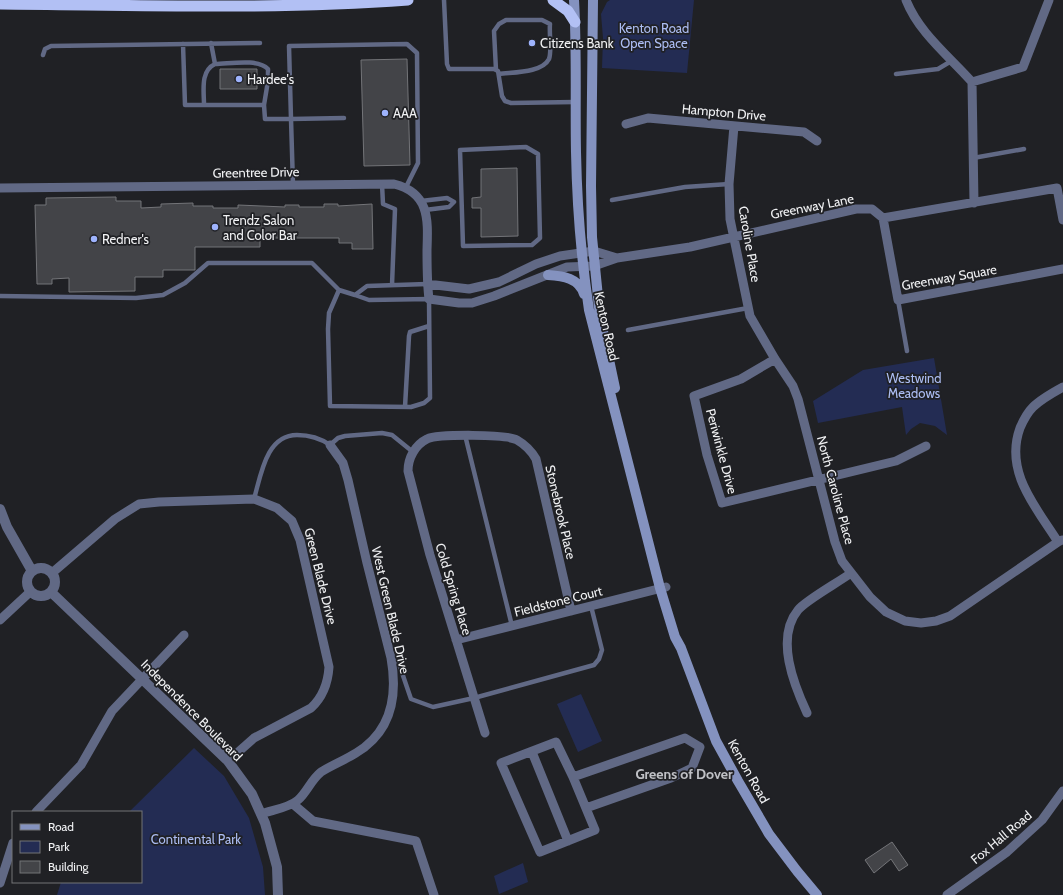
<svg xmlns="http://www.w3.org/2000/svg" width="1063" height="895" viewBox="0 0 1063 895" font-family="Cabin,sans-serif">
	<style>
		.green { fill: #232c53 }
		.building { fill: #434448; stroke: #737478 }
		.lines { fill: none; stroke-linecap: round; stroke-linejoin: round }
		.service { stroke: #616985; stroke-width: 4.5 }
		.minor { stroke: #616985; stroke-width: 9 }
		.tertiary { stroke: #616985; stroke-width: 10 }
		.secondary { stroke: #8492bf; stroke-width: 10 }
		.trunk { stroke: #b2c0f4; stroke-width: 11 }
		.poi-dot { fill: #9eb3fd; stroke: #202125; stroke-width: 1.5 }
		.labels { text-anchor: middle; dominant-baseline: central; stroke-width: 3.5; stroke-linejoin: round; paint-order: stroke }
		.park-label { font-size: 13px; fill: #acbdf3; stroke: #202125 }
		.poi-label { font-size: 13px; fill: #f0f1f3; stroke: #202125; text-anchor: start }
		.street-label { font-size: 13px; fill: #f0f1f3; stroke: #202125 }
		.neighbourhood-label { font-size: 14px; font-weight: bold; fill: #bfc0c5; stroke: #202125 }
	</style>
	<rect width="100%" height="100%" fill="#202125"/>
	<path class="green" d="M610 0H694L687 73 602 68 603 38 601 14 607 2Z
		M934 358 947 435 935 426 920 423 911 429 906 435 902 407 818 423 813 401 863 370Z
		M581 694 602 741 578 752 557 704Z
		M194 748 224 776 249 818 263 867 265 895H57L61 882H141V812H129Z
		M523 863 528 882 499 894 494 876Z"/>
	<path class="building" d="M407 59 410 165 364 166 361 60Z
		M220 69H257V89H220Z
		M517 168 518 236 481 237V208H472V198L481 197V169Z
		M116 197V201H141V208L161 207V204L193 203V206H213V208H238V205L285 207V205H299V207H324V204H338V206L372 204 373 249H352V243H339V238H260V247H195V270H163V277H135V291L69 292V278L52 279V284H37L35 205H46V198Z
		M892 842 908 865 899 871 891 859 874 873 865 860Z"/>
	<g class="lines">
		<path class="service" d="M444 0 447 64 449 69H494L498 71 502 96 505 101 511 103 575 102
			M211 43 215 64
			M183 44 185 105H264L265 119H291L289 46 407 44 417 53 418 163 406 187
			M43 55 45 49 51 46 260 43
			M496 70 494 31 499 24 506 20H542L550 24C549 32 552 52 549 59 542 73 513 72 499 74
			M896 74 938 69 953 60
			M204 105C204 91 200 71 215 64 229 64 257 58 268 69V81L264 105
			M526 147 538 154 540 238 532 245 463 246 460 150Z
			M973 158 1024 149
			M382 184 383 204 395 209 392 285
			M293 185 291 119 344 118
			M612 200 685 187 729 184
			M421 201 447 198 454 202 449 207 425 210
			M339 290 355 295
			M0 296 136 298 163 295 185 283 208 263H312L339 290 329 313 328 329 330 406 411 407 424 403 430 398 429 299 369 300 355 295 367 286 427 284
			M898 300 907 351
			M628 330 748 308
			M405 407 409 336 410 332 429 326
			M465 435 512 626
			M254 499C261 475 266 435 297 435 308 435 320 438 330 445L338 438 345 436 382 433 392 435 413 452
			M391 658 398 661 411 699 433 707 474 698 594 665 599 659 602 650 591 606"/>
		<path class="minor" d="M906 0C919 33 949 56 972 82L974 203
			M972 82 1023 67 1049 0
			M626 124 648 118 804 132 817 141
			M734 126 729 184 730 219 750 316 775 359 793 386 798 399 835 542 842 561 870 597 886 612 905 621 921 623 936 621 950 616 1058 542
			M0 188 394 184C430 193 428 220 427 250 427 267 427 283 429 299L459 303H472L494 296 567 267 594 266 617 258 690 247 856 209H872L883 218 1057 188 1063 220
			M883 218 898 300 1063 269
			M427 284 469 289 499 282 536 264 560 256 594 251 617 258
			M775 359 741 379 694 396 707 455 722 503 896 461 926 446
			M1062 540 1058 542C1036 507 1004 472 1020 428 1023 421 1027 413 1033 407 1041 399 1052 393 1063 387
			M52 573 115 519 139 504 159 502 254 499 277 508 292 521 300 540 329 667C328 682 323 697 311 708L254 738 228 761
			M0 620 30 592
			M456 640 666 587
			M807 713C794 685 775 638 798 610 806 600 839 582 851 573
			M485 733 430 555 408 471C408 458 415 445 427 439 438 434 507 434 517 440 524 444 532 452 536 459L571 611
			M556 742 573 777 595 830 540 852 501 763Z
			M532 752 568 841
			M573 777 685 738 700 747
			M293 804 313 821 416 841 434 895
			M586 808 671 778 692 768 700 747
			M36 812 81 765 112 711 184 635
			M261 814C272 810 289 808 298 800 307 792 311 780 321 772 332 765 345 760 356 753 391 732 398 697 391 658L367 563 348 480 343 463 330 445
			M0 883 13 843
			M947 895 1007 852 1042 820 1063 791"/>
		<path class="tertiary" d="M0 509 7 527 32 571
			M27 582a14 14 0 1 1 28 0a14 14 0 1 1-28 0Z
			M51 592 228 761 252 794 265 823 277 867 278 895"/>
		<path class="secondary" d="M574 0C577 51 575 101 576 152 577 205 581 257 589 310L660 588 675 637 681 648 716 741 738 781 769 834 797 871 817 895
			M593 0 591 186 592 237 600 317 615 388
			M548 275C563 276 579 278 584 294"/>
		<path class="trunk" d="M553 0 568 11 575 22
			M0 4C136 5 273 10 408 0"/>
	</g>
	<g class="poi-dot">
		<circle cx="532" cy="43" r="4"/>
		<circle cx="239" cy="79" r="4"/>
		<circle cx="385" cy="113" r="4"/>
		<circle cx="215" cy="227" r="4"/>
		<circle cx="94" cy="239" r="4"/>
	</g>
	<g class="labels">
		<g class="park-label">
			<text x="654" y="28">Kenton Road<tspan x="654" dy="15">Open Space</tspan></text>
			<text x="914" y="378">Westwind<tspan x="914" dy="15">Meadows</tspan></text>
			<text x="196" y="839">Continental Park</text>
		</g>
		<g class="poi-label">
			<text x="540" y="43">Citizens Bank</text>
			<text x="247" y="79">Hardee's</text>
			<text x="393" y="113">AAA</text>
			<text x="223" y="220">Trendz Salon<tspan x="223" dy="15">and Color Bar</tspan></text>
			<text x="102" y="239">Redner's</text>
		</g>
		<g class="street-label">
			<text transform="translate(724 112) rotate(5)">Hampton Drive</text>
			<text transform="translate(256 172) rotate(-1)">Greentree Drive</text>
			<text transform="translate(812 206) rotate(-11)">Greenway Lane</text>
			<text transform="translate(750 244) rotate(80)">Caroline Place</text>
			<text transform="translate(949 277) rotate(-10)">Greenway Square</text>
			<text transform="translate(607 326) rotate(77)">Kenton Road</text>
			<text transform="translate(722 451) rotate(75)">Periwinkle Drive</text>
			<text transform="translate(836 490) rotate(75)">North Caroline Place</text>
			<text transform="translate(561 512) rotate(77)">Stonebrook Place</text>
			<text transform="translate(321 576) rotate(76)">Green Blade Drive</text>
			<text transform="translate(454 589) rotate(73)">Cold Spring Place</text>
			<text transform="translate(558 601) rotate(-14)">Fieldstone Court</text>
			<text transform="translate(391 610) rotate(77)">West Green Blade Drive</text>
			<text transform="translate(192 710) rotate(45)">Independence Boulevard</text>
			<text transform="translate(749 771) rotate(61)">Kenton Road</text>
			<text transform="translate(1001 837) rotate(-40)">Fox Hall Road</text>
		</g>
		<g class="neighbourhood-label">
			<text x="684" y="774">Greens of Dover</text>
		</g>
	</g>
	<rect x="12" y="811" width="130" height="72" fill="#202125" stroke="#737477"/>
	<rect x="20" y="824" width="20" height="6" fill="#8492bf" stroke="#737477"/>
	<text x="48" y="831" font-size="12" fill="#f0f1f3">Road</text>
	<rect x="20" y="841" width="20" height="12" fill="#232c53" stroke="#737477"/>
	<text x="48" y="851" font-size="12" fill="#f0f1f3">Park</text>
	<rect x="20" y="861" width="20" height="12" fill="#434448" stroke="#737477"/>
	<text x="48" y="871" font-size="12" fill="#f0f1f3">Building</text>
</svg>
